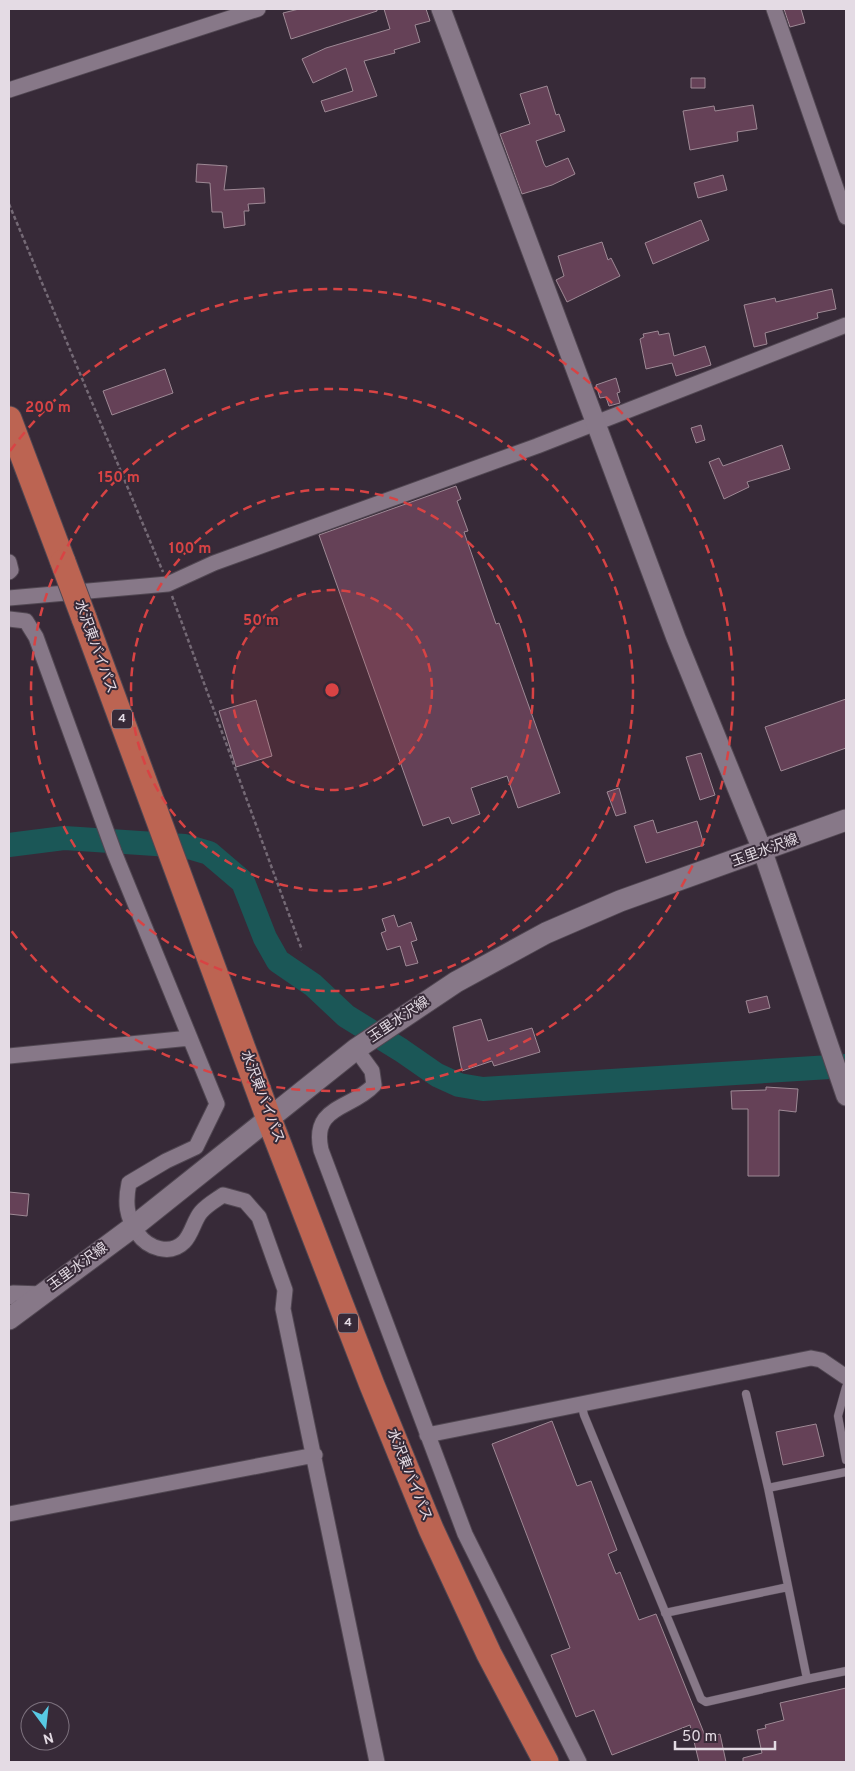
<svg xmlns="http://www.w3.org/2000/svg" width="855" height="1771" viewBox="0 0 855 1771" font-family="Overpass,'Noto Sans JP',sans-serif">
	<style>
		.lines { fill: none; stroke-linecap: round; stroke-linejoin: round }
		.river { stroke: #1b5757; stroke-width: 24 }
		.building { fill: #654157; stroke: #9e8995 }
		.service-casing { stroke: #514752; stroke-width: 9 }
		.minor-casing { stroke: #514752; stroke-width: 17 }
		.tertiary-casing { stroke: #514752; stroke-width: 21 }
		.secondary-casing { stroke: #514752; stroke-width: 23 }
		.trunk-casing { stroke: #514752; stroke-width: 27 }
		.path { stroke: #746975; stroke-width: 2.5; stroke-dasharray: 4 2.5; stroke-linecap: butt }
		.service { stroke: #877888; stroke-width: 8 }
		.minor { stroke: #877888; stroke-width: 15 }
		.tertiary { stroke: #877888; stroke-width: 19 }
		.secondary { stroke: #877888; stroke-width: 21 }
		.trunk { stroke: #bc6452; stroke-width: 25 }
		.trunk-bridge-casing { stroke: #514752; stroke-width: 27; stroke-linecap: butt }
		.trunk-bridge { stroke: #bc6452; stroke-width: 25 }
		.ring { fill: none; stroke: #d84344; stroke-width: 2.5; stroke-dasharray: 9 6 }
		.labels { text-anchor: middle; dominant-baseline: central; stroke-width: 4; stroke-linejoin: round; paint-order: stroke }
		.shield { fill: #372a38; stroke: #b0a6b0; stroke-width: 1 }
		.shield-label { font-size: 12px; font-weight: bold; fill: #e4dbe4 }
		.street-label { font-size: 14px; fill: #e4dbe4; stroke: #372a38 }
		.centre { fill: #d84344; stroke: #372a38; stroke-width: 2.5 }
		.ring-label { font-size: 15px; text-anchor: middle; font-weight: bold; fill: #d84344; stroke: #372a38; stroke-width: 4; stroke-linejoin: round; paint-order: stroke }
	</style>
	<rect width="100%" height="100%" fill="#372a38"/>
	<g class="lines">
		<path class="river" d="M9 845 64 838 80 839 185 846 209 853 243 882 265 938 278 961 313 985 346 1016 401 1050 437 1075 459 1085 483 1089 846 1066"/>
	</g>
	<path class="building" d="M299 9H377V11L291 39 283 13Z
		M384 9H426L430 21 415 25 420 42 394 50 395 53 364 61 377 96 325 112 321 101 353 91 346 68 313 83 302 59 326 48 390 29Z
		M784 9H801L805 23 790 27Z
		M691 78H705V88H691Z
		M547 86 556 115 559 114 565 131 536 141 544 164 546 167 568 158 575 174 552 185 522 194 500 134 530 124 520 94Z
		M753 105 757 129 737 132 738 141 690 150 683 111 714 106 715 111Z
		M197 164 227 166 224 190 264 188 265 203 248 204 249 211H244L245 225 224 228 222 212H212L210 183 196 182Z
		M723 175 727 190 698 198 694 183Z
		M701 220 709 240 653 264 645 243Z
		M602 242 608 260 611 258 620 276 567 302 556 280 564 276 558 256Z
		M832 289 836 309 817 313 818 318 765 333 767 344 754 347 744 305 775 298 776 302Z
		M658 331 659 335 669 333 674 356 705 346 711 365 676 376 672 363 646 369 640 339 644 337 643 334Z
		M165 369 173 393 112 415 103 391Z
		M616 378 620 392 617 393 620 403 609 406 606 397 600 398 596 385Z
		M701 425 705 440 696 443 691 428Z
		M782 445 790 469 747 482 749 487 724 499 709 462 719 458 723 466Z
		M456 486 461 499 457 501 468 531 464 532 496 624 499 623 560 793 518 808 507 776 471 788 480 814 452 824 449 817 423 826 319 535Z
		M846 699V748L781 771 765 727Z
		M256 700 272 756 236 767 219 711Z
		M701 753 715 795 700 800 686 757Z
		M619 788 626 813 616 816 607 792Z
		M653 820 657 833 697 821 704 845 646 863 634 826Z
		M394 915 398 927 411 922 417 940 411 942 418 963 406 966 400 946 387 950 381 933 386 931 382 919Z
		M767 996 770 1008 749 1013 746 1001Z
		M481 1019 488 1041 532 1028 540 1052 494 1066 492 1061 462 1071 453 1027Z
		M766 1087 798 1089 796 1112 779 1110V1176H748V1109H732L731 1091 766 1090Z
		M9 1192 29 1194 27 1216 9 1214Z
		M552 1421 577 1486 591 1481 617 1550 608 1554 616 1574 620 1572 639 1620 656 1614 706 1738 720 1734 726 1762H699L690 1725 612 1755 594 1710 576 1717 551 1655 570 1648 492 1444Z
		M816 1424 824 1456 783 1465 776 1432Z
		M846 1688V1762H743V1758L762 1753 757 1730 766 1728 765 1725 784 1720 780 1703Z"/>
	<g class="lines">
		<defs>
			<path id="service" d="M846 1387 838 1416 846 1460
				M746 1394 768 1488
				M581 1403 584 1415 701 1699 706 1702 807 1679
				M846 1472 768 1488 807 1679 846 1671
				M665 1613 788 1587"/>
			<path id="minor" d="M774 9 846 217
				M9 90 258 9
				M9 562 11 570 9 572
				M9 598 168 584 214 563 537 446 846 325
				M9 619 26 621 36 637 114 852 217 1104 196 1147 166 1161 129 1183C125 1202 126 1217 138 1234 148 1248 170 1256 184 1242 192 1234 194 1220 201 1212 207 1205 216 1200 223 1195L245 1201 259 1217 285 1290 283 1309 377 1762
				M356 1049 372 1071 374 1085C351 1110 311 1105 321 1150L465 1534 579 1762
				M9 1056 190 1038
				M9 1297 13 1293 43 1294
				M427 1435 811 1358 821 1360 846 1377
				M9 1514 315 1455"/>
			<path id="tertiary" d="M441 9 676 638 763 852 846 1096"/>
			<path id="secondary" d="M9 1319 133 1227 356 1049 456 982 546 933 620 901 846 820"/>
			<path id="trunk" d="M9 419 63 562
				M84 618 269 1119 372 1385 431 1529 489 1654 546 1762"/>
		</defs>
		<use href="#service" class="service-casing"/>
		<use href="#minor" class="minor-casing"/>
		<use href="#tertiary" class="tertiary-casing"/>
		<use href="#secondary" class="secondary-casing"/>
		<use href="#trunk" class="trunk-casing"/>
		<path class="path" d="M9 204 163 572
			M172 596 302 950"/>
		<use href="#service" class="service"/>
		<use href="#minor" class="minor"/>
		<use href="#tertiary" class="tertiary"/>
		<use href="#secondary" class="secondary"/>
		<use href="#trunk" class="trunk"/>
		<defs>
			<path id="trunk-bridge" d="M63 562 84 618"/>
		</defs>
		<use href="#trunk-bridge" class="trunk-bridge-casing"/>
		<use href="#trunk-bridge" class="trunk-bridge"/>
	</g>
	<circle cx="332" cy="690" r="100" fill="#d84344" fill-opacity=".12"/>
	<g class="ring">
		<circle cx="332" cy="690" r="100"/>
		<circle cx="332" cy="690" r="201"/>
		<circle cx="332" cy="690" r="301"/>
		<path d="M10 451A401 401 0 1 1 10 929"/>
	</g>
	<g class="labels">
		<g class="shield">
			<rect x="112" y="709.5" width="20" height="19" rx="4"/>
			<rect x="338" y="1313.5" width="20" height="19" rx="4"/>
		</g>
		<g class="shield-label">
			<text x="122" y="719">4</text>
			<text x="348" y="1323">4</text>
		</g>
		<g class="street-label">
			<text transform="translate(95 647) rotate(70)">水沢東バイパス</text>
			<text transform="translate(765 851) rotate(-20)">玉里水沢線</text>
			<text transform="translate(399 1020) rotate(-34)">玉里水沢線</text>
			<text transform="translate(262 1097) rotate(69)">水沢東バイパス</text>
			<text transform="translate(78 1267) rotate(-36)">玉里水沢線</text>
			<text transform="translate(409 1475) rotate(68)">水沢東バイパス</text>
		</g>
	</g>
	<circle cx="332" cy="690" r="8" class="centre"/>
	<g class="ring-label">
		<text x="48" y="412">200 m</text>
		<text x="119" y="482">150 m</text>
		<text x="190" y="553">100 m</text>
		<text x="261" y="625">50 m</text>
	</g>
	<rect width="855" height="1771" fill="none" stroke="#e4dbe4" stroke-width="20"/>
	<g transform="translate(45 1726) rotate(165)"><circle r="24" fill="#372a38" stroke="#7c717d"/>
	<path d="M0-4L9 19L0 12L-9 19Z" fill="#58c9e3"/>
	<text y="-8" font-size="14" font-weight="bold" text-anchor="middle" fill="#e4dbe4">N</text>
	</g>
	<path d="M675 1741v8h100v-8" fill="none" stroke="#e4dbe4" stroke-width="2.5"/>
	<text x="682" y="1741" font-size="15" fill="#e4dbe4" stroke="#372a38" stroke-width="4" paint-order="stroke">50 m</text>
</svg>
